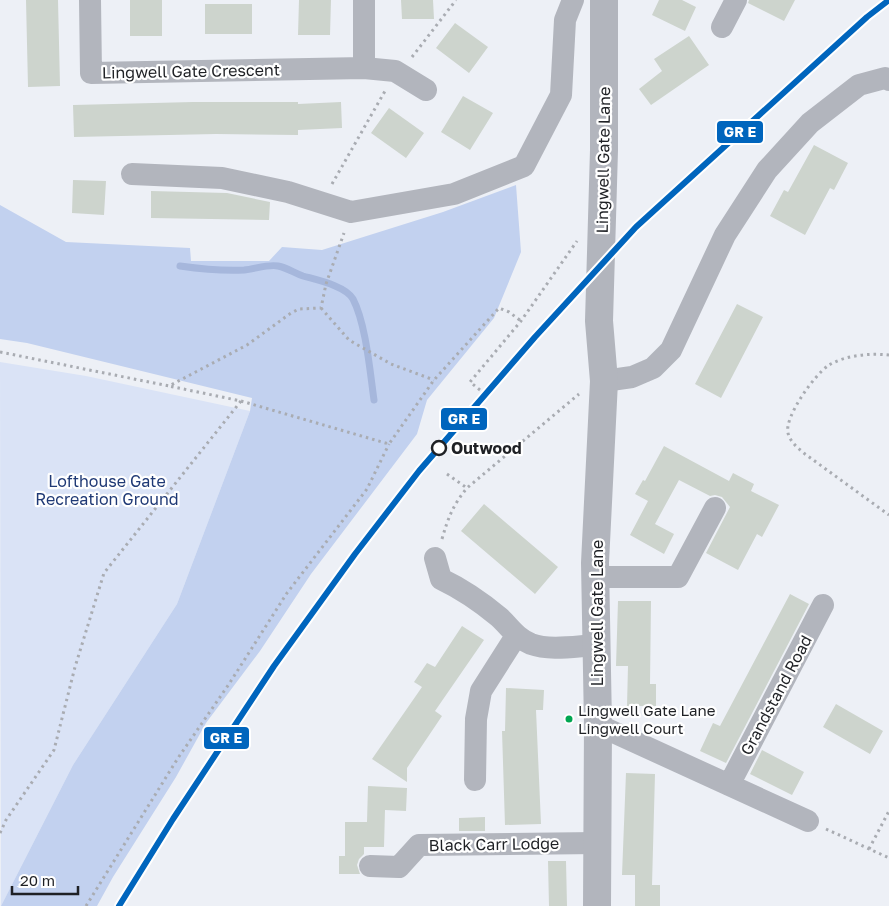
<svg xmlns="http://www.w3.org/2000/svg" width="889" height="906" viewBox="0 0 889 906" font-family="'Golos Text',sans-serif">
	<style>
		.green { fill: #dae3f6 }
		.forest { fill: #c2d1ef }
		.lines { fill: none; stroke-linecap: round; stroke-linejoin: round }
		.stream { stroke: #a6b7dc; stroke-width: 7 }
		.building { fill: #cdd4cd }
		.path { stroke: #a9acb2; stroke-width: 3; stroke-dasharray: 2.5 4; stroke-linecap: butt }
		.minor { stroke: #b2b5bd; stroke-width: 22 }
		.tertiary { stroke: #b2b5bd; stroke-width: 28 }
		.rail-1-casing { stroke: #fff; stroke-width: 10 }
		.rail-1 { stroke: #0065bd; stroke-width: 6 }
		.stop-dot { fill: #fff; stroke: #1f2125; stroke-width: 2.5 }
		.bus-dot { fill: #00a651; stroke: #fff; stroke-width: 2 }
		.labels { text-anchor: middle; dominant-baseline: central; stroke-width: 4.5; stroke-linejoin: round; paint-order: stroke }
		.bus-label { font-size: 15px; fill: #1f2125; stroke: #fff; text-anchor: start }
		.street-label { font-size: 16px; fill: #1f2125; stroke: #fff }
		.stop-label { font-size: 16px; font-weight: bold; fill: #1f2125; stroke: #fff; text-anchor: start }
		.park-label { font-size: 16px; fill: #1f3975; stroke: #fff }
		.line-badge { stroke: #fff; stroke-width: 2 }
		.badge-label { font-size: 14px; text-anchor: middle; font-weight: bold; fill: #fff }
	</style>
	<rect width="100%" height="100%" fill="#edf0f6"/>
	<path class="green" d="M0 362 86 376 250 411 177 604 73 765 1 906Z"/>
	<path class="forest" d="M516 185 521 252 494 318 427 400 417 434 311 574 260 651 206 723 176 777 113 877 97 906H1L73 765 177 604 250 411 252 398 27 343 0 339V205L66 242 190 248 191 261H269L282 247 322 250 443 212Z"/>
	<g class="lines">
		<path class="stream" d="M180 266C201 269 223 271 244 270 255 269 268 264 278 266 288 268 294 273 303 276 317 280 346 286 353 299 366 324 370 372 374 400"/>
	</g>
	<path class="building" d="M26 0H58L60 86 28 87Z
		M130 0H162V36H130Z
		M299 0H331L330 35H298Z
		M401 0H433L434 19H402Z
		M659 0H682L696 7 685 31 652 15Z
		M749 0H795L784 21 748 3Z
		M205 4H252V34H205Z
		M455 23 488 47 469 73 436 48Z
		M689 36 709 65 651 105 639 89 662 71 654 59Z
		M463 96 493 113 470 150 441 132Z
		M193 102H298V104L341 102 342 128 298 130V135L216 134 74 137 73 105Z
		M389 108 424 133 406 158 371 133Z
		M814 145 848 163 834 190 830 188 805 235 770 216 784 190 788 192Z
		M73 180 106 181 104 215 72 213Z
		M151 191 227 193 270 202 269 220 151 218Z
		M737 304 763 317 721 398 695 384Z
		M664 446 729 481 733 473 754 484 751 491 779 505 762 537 757 534 738 570 706 553 730 507 722 497 715 495 710 496 679 480 655 524 674 534 664 554 630 535 648 501 635 494 643 480 645 481Z
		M484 504 558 567 535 594 461 531Z
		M790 594 809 604 726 763 700 751 713 723 720 726Z
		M618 601H651L650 684H656V706H627L628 666H616Z
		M462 626 484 640 435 711 442 716 407 768V782L372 759 422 687 414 682 427 663 435 667Z
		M506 688 544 690 543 710H536L541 824 505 825 502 731H505Z
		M836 704 883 731 870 754 823 727Z
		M762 750 804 772 792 795 750 774Z
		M626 773 655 774 652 885H660V906H635V875H622Z
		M368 786 407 788 406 811 385 810 384 847H364V854L359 859 357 865 360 874H339V856H345V822H367Z
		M485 817V831H459V818Z
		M548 861H566L567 906H549Z"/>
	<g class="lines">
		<path class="path" d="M412 57 456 0
			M332 184 385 91
			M321 308 349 340 391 364 434 380
			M0 352 169 386 247 345 291 313 299 309 321 308 326 284 344 233
			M889 355C870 353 846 355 829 365 815 374 784 417 788 433 790 442 798 448 805 454L889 515
			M480 390 470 382 521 321 577 241
			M241 401 389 444 434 380 499 308 509 312 521 321
			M447 474 467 488
			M442 539C448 518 453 505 467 488L579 394
			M826 829 889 858
			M0 833 6 820 54 750 75 667 104 573 241 401 169 386
			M869 849 889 811
			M86 906 178 758 229 684 287 593 367 489 389 444"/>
		<path class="minor" d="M90 0 91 73 364 68V0
			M722 27 736 0
			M364 68 395 71 426 90
			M132 174 222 178 288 192 351 212 454 194 524 166 561 95 565 20 573 0
			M604 381 632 377 653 368 671 350 725 235 767 170 810 123 859 85 885 78 889 80
			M435 558 441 579C462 589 481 602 499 617 510 627 516 638 531 644 550 651 576 646 597 645
			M596 577H678L715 508
			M598 725 808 821
			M475 780 476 719 481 691 516 636
			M729 785 823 605
			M370 866 399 867 419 845 598 843"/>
		<path class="tertiary" d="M597 906 598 725 595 563 604 381 599 321 604 150V0"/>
		<defs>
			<path id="rail-1" d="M119 906 173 819 274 666 355 554 419 471 535 337 636 227 867 17 889 0"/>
		</defs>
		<use href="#rail-1" class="rail-1-casing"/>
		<use href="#rail-1" class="rail-1"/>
	</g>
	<circle class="stop-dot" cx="439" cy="448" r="7"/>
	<circle class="bus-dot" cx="569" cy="719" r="4.5"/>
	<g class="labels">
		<g class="bus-label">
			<text x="578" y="710">Lingwell Gate Lane<tspan x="578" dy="18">Lingwell Court</tspan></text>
		</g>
		<g class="street-label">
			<text transform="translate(191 71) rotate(-1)">Lingwell Gate Crescent</text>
			<text transform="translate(603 160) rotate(-89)">Lingwell Gate Lane</text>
			<text transform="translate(597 613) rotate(-90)">Lingwell Gate Lane</text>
			<text transform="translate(776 695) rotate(-62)">Grandstand Road</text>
			<text transform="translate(494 844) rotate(-1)">Black Carr Lodge</text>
		</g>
		<g class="stop-label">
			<text x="451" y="448">Outwood</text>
		</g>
		<g class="park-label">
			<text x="107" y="481">Lofthouse Gate<tspan x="107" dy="18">Recreation Ground</tspan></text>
		</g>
	</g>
	<g class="line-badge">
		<rect x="716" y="120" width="48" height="24" rx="5" fill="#0065bd"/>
		<rect x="440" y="407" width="48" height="24" rx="5" fill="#0065bd"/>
		<rect x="203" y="726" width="47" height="24" rx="5" fill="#0065bd"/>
	</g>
	<g class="badge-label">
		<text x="740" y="137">GR E</text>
		<text x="464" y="424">GR E</text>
		<text x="226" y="743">GR E</text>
	</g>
	<path d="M12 886v8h66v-8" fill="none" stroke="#1f2125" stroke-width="2.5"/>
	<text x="20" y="886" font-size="15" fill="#1f2125" stroke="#ffffff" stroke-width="4" paint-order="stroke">20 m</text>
</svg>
